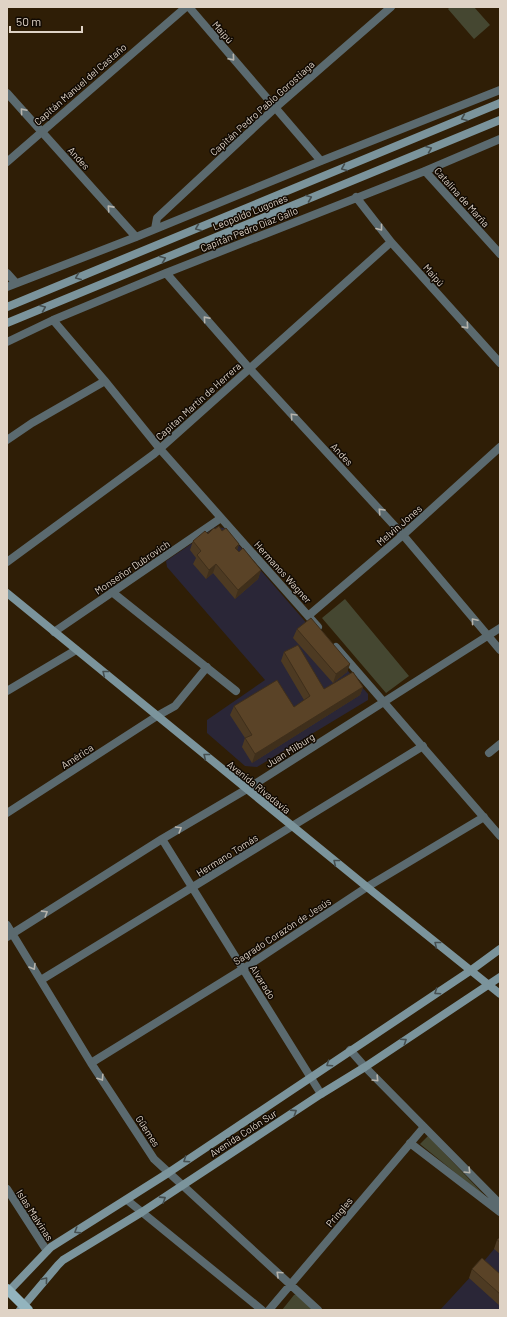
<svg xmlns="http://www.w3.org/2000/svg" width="507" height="1317" viewBox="0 0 507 1317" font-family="Barlow,sans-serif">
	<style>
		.education { fill: #2a2637 }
		.green { fill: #454731 }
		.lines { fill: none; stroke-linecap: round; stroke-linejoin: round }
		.minor { stroke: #5b6a6f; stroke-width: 8 }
		.secondary { stroke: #7b949c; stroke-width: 8 }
		.primary { stroke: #93b4be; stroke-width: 10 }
		.wall { fill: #4d3a22 }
		.shaded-wall { fill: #3f2f1b }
		.building { fill: #5a4327; stroke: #3f2f1b }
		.oneway { stroke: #b7b4ac }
		.oneway2 { stroke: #464f50 }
		.labels { text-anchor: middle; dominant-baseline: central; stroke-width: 3; stroke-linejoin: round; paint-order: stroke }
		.street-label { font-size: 10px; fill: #dfd3c6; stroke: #110a03 }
	</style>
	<rect width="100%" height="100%" fill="#2f1e06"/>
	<path class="education" d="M216 527 224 528 368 694V700L257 767 245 766 207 733V720L265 680 167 567 166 561Z
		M500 1242V1310H440L474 1273Z"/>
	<path class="green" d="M450 7H474L490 25 474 39 448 9Z
		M345 599 409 676 386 693 322 618Z
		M428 1136 489 1200 420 1144Z
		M297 1294 314 1310H282L294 1295Z"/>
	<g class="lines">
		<path class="minor" d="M189 7 321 161
			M7 93 136 237
			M7 162 186 7
			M425 171 500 254
			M356 197 391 242 500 363
			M155 229 157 218 275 108 391 7
			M7 273 16 283
			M166 273 249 368 403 535 500 650
			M7 287 136 237 321 161 500 90
			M53 320 105 381 160 449 318 627
			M7 342 53 320 166 273 425 171 500 139
			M7 440 32 423 105 381
			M7 562 154 454 391 242
			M112 592 236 691
			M308 616 403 535 500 447
			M54 632 221 518
			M336 647 500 836
			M7 691 76 650
			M489 753 500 744
			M7 813 157 716 175 706 207 667
			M162 839 321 1094
			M7 925 91 1063 154 1159 318 1310
			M7 937 162 839 247 789 500 628
			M41 980 423 746
			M350 1050 365 1067 500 1204
			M91 1063 243 969 367 887 484 817
			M410 1143 500 1212
			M7 1189 47 1251
			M127 1200 262 1310
			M269 1310 424 1127"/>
		<path class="secondary" d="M7 307 500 103
			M7 323 500 120
			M7 593 367 887 500 994
			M7 1293 51 1247 168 1173 470 971 500 949
			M20 1310 58 1265 63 1260 142 1212 321 1094 365 1067 500 977"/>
		<path class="primary" d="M7 1289 28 1310"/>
	</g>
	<path class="wall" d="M215 529 222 531 239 544 237 550 239 552 261 570 258 579 235 599 213 573 206 579 193 564 196 558 190 550 193 541Z
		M297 629 350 664 347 672 333 683 293 638Z
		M284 652 324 689 363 687 360 695 252 763 242 747 245 738 230 715 234 706 294 707 304 700 281 661Z
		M500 1237V1254L494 1249 497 1240Z
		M472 1269 500 1274V1306L469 1278Z"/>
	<path class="shaded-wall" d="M239 544 236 553 235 548Z
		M216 564 213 573 206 579 209 570Z
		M261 570 258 579 235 599 238 590Z
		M350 664 347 672 333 683 336 674Z
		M363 687 360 695 252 763 255 754Z"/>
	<path class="building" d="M219 526 222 531 226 528 239 544 235 548 239 552 243 548 261 570 238 590 216 564 209 570 197 555 201 551 193 541 205 531 208 534 214 528 215 529Z
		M311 618 350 664 336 674 297 629Z
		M298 645 324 689 353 672 363 687 255 754 245 738 252 735 234 706 277 680 294 707 310 696 284 652Z
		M500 1237V1242L497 1240Z
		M482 1258 500 1274V1294L472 1269Z"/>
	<defs><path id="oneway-chevron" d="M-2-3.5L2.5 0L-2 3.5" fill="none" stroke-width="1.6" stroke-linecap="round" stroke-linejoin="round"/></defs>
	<g class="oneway">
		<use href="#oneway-chevron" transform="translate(232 58) rotate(49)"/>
		<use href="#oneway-chevron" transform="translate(23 111) rotate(-131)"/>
		<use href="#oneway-chevron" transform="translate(110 208) rotate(-132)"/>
		<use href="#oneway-chevron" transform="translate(380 228) rotate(52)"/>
		<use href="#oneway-chevron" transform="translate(206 319) rotate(-131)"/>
		<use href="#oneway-chevron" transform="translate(466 326) rotate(48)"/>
		<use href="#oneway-chevron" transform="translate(293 416) rotate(-133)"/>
		<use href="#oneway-chevron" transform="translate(381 511) rotate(-133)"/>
		<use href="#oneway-chevron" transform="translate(474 621) rotate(-130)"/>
		<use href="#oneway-chevron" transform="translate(179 829) rotate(-31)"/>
		<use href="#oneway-chevron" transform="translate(45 913) rotate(-32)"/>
		<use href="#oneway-chevron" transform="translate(33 967) rotate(59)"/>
		<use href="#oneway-chevron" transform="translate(101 1078) rotate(57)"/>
		<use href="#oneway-chevron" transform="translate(376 1079) rotate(46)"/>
		<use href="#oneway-chevron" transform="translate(468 1171) rotate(45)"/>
		<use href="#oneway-chevron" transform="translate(279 1274) rotate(-137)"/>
	</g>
	<g class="oneway2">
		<use href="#oneway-chevron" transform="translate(464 118) rotate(157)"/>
		<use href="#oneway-chevron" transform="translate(429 149) rotate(-22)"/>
		<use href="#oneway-chevron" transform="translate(344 168) rotate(157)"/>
		<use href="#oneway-chevron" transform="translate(309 198) rotate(-22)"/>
		<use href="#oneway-chevron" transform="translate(198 228) rotate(158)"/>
		<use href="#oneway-chevron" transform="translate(163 259) rotate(-22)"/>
		<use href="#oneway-chevron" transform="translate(78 277) rotate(158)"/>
		<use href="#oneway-chevron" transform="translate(43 308) rotate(-22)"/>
		<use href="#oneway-chevron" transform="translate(105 673) rotate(-141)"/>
		<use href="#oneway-chevron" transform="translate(206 756) rotate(-141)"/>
		<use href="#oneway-chevron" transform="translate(336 862) rotate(-141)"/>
		<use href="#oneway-chevron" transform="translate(437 944) rotate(-141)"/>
		<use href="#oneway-chevron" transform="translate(437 992) rotate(146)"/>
		<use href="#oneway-chevron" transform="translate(404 1041) rotate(-34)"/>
		<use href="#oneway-chevron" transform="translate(329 1064) rotate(146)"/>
		<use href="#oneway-chevron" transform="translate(294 1112) rotate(-33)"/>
		<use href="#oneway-chevron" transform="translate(186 1160) rotate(146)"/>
		<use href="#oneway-chevron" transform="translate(163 1199) rotate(-33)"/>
		<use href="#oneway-chevron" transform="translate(77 1231) rotate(148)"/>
		<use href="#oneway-chevron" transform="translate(45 1280) rotate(-50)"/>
	</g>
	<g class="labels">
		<g class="street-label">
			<text transform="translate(223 32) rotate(49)">Maipú</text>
			<text transform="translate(80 84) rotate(-41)">Capitán Manuel del Castaño</text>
			<text transform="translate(262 108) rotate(-42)">Capitán Pedro Pablo Gorostiaga</text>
			<text transform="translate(79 158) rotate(48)">Andes</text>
			<text transform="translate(462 197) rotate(48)">Catalina de Marña</text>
			<text transform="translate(250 212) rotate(-22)">Leopoldo Lugones</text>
			<text transform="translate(249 229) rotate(-22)">Capitán Pedro Díaz Gallo</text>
			<text transform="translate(434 275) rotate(48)">Maipú</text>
			<text transform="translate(198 401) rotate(-42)">Capitan Martín de Herrera</text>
			<text transform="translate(342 454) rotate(47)">Andes</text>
			<text transform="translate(399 525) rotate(-41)">Melvin Jones</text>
			<text transform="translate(132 567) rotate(-34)">Monseñor Dubrovich</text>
			<text transform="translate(283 572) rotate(48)">Hermanos Wagner</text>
			<text transform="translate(290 750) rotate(-32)">Juan Milburg</text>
			<text transform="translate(77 756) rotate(-33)">América</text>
			<text transform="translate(259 787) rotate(39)">Avenida Rivadavia</text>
			<text transform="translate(227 855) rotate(-32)">Hermano Tomás</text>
			<text transform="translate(282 931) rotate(-33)">Sagrado Corazón de Jesús</text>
			<text transform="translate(263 982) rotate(58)">Alvarado</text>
			<text transform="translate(148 1131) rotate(57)">Güemes</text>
			<text transform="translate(243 1133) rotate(-33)">Avenida Colón Sur</text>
			<text transform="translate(339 1212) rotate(-50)">Pringles</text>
			<text transform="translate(35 1215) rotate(57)">Islas Malvinas</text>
		</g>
	</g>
	<rect width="507" height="1317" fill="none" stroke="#dfd3c6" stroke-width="16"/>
	<path d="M10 26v6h72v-6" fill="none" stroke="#dfd3c6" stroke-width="2"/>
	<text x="16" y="26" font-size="12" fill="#dfd3c6" stroke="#110a03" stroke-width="3" paint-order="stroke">50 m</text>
</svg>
